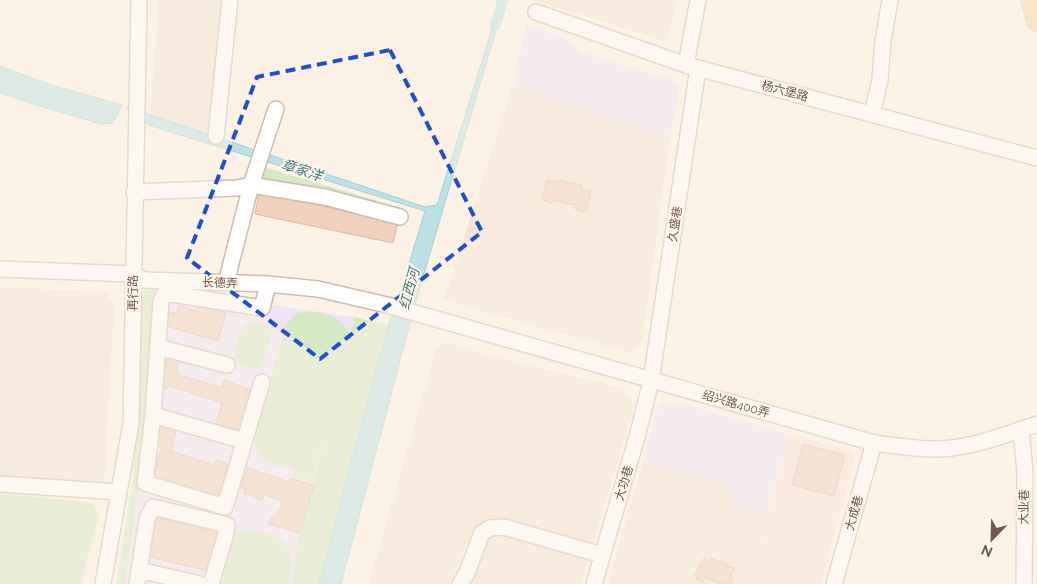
<svg xmlns="http://www.w3.org/2000/svg" width="1037" height="584" viewBox="0 0 1037 584" font-family="Raleway,'Noto Sans SC',sans-serif">
	<style>
		.residential { fill: #f3e4d5 }
		.commercial { fill: #fce3da }
		.education { fill: #efe3f8 }
		.green { fill: #d5e9c5 }
		.water { fill: #bbe1e5; stroke: #a1d1d7 }
		.lines { fill: none; stroke-linecap: round; stroke-linejoin: round }
		.canal { stroke: #bbe1e5; stroke-width: 11 }
		.building { fill: #f1d0be; stroke: #e3b69f }
		.minor-casing { stroke: #cfbcaf; stroke-width: 18 }
		.major-casing { stroke: #d8d0cd; stroke-width: 22 }
		.minor { stroke: #fff; stroke-width: 15 }
		.major { stroke: #f9d4a1; stroke-width: 20 }
		.marked { fill: none; stroke: #1d4ed8; stroke-width: 4; stroke-dasharray: 10 6; stroke-linejoin: round }
		.labels { text-anchor: middle; dominant-baseline: central; stroke-width: 4.5; stroke-linejoin: round; paint-order: stroke }
		.street-label { font-size: 12px; fill: #75584b; stroke: #fff7ed }
		.water-label { font-size: 14px; font-style: italic; fill: #437980; stroke: #fff7ed }
	</style>
	<rect width="100%" height="100%" fill="#fcf2e6"/>
	<path class="residential" d="M159 0H236L221 139 150 120Z
		M533 0H678L666 41Z
		M513 85 670 138 642 340 638 349 628 352 444 300Z
		M0 287 105 292 114 305 104 483 0 476Z
		M445 343 626 390 631 397 633 410 581 584H369L436 349Z
		M643 461 735 486 730 504 767 514 749 584H608Z"/>
	<path class="commercial" d="M789 434 851 451 854 458 852 469 821 584H749Z"/>
	<path class="education" d="M527 24 565 39 584 53 670 79 677 88 678 98 670 138 513 85Z
		M155 288 354 317 297 546 292 584H125L138 492Z
		M672 401 789 434 767 514 730 504 735 486 643 461 657 409 662 402Z"/>
	<path class="green" d="M264 167 405 209 403 214 261 179Z
		M145 287 155 288 138 492 125 584H116L133 479 143 296Z
		M308 311C329 314 338 315 350 334L354 317 388 325 319 584H292L297 546 323 440 310 482 292 477 294 466C279 470 259 462 255 445 254 441 254 436 254 432L287 323 295 314Z
		M248 321 268 326 272 333 261 367 253 370 244 367 236 361C233 347 239 332 248 321Z
		M0 493 93 503 99 514 81 584H0Z
		M248 530C287 534 298 545 288 584H218L228 543 236 534Z"/>
	<path class="water" d="M502 10 415 304 341 584H319L388 326 398 300 425 211 161 129 133 119 127 107 425 207 437 205 497 13Z
		M0 66 51 85 122 105 113 123 101 124 36 105 0 93Z"/>
	<g class="lines">
		<path class="canal" d="M495 26 503 0"/>
	</g>
	<path class="building" d="M547 180 557 182 558 180 582 185 581 189 591 191 586 212 575 209 576 205 553 200 552 203 542 200Z
		M259 193 398 222 393 243 255 214Z
		M198 305 226 313 218 341 166 326 170 312 177 314 179 306 196 311Z
		M169 355 180 358 176 367 179 375 222 388 224 380 250 390 237 430 216 424 222 403 168 385 166 390 158 387Z
		M162 422 177 426 171 451 214 465 216 460 228 464 217 498 153 479 161 448 156 446Z
		M803 444 845 455 834 496 792 485Z
		M247 468 289 482 290 478 314 486 299 533 269 524 271 517 276 518 282 501 264 495 262 500 244 494 246 489 241 488Z
		M154 517 217 533 208 571 146 556Z
		M710 558 727 564 726 566 734 568 731 576 733 577 731 584H723L704 578 703 582 697 580 695 575 703 559 709 561Z"/>
	<g class="lines">
		<defs>
			<path id="minor" d="M536 12 686 65 1037 158
				M686 65 698 0
				M872 114 880 80 883 41 890 0
				M216 136 230 0
				M134 192 237 188 251 185 325 197 400 217
				M0 269 133 274 144 280 268 284 318 289 387 305 874 443C899 446 926 451 951 448 980 445 1010 433 1037 424
				M226 283 251 185 276 109
				M158 347 227 365
				M262 382 225 507 145 483 153 415 161 301 165 293 262 308 268 284
				M153 415 244 441
				M1021 429 1025 472 1024 584
				M0 484 119 492
				M139 570 200 584
				M103 584 131 423 139 0
				M137 584 147 519 153 507 227 525 226 533 211 584
				M460 584 467 573 482 533 490 528 504 527 602 555
				M594 584 637 437 651 381 698 68
				M834 584 874 443"/>
			<path id="major" d="M1031 0 1037 21"/>
		</defs>
		<use href="#minor" class="minor-casing"/>
		<use href="#major" class="major-casing"/>
		<use href="#minor" class="minor"/>
		<use href="#major" class="major"/>
	</g>
	<path d="M0 0H1037V584H0ZM390 50 482 232 320 359 187 258 257 77Z" fill="#fcf2e6" fill-opacity=".55" fill-rule="evenodd"/>
	<path class="marked" d="M390 50 482 232 320 359 187 258 257 77Z"/>
	<g class="labels">
		<g class="street-label">
			<text transform="translate(785 91) rotate(15)">杨六堡路</text>
			<text transform="translate(675 224) rotate(-81)">久盛巷</text>
			<text transform="translate(220 283) rotate(2)">长德弄</text>
			<text transform="translate(133 293) rotate(-89)">再行路</text>
			<text transform="translate(736 404) rotate(16)">绍兴路400弄</text>
			<text transform="translate(624 483) rotate(-73)">大功巷</text>
			<text transform="translate(1024 507) rotate(-90)">大业巷</text>
			<text transform="translate(854 513) rotate(-74)">大成巷</text>
		</g>
		<g class="water-label">
			<text transform="translate(302 170) rotate(18)">章家洋</text>
			<text transform="translate(409 289) rotate(-75)">红西河</text>
		</g>
	</g>
	<g transform="translate(992 539) rotate(203)" stroke="#fff7ed" stroke-width="4" paint-order="stroke">
	<path d="M0-4L9 19L0 12L-9 19Z" fill="#75584b"/>
	<text y="-8" font-size="14" font-weight="bold" text-anchor="middle" fill="#75584b">N</text>
	</g>
</svg>
